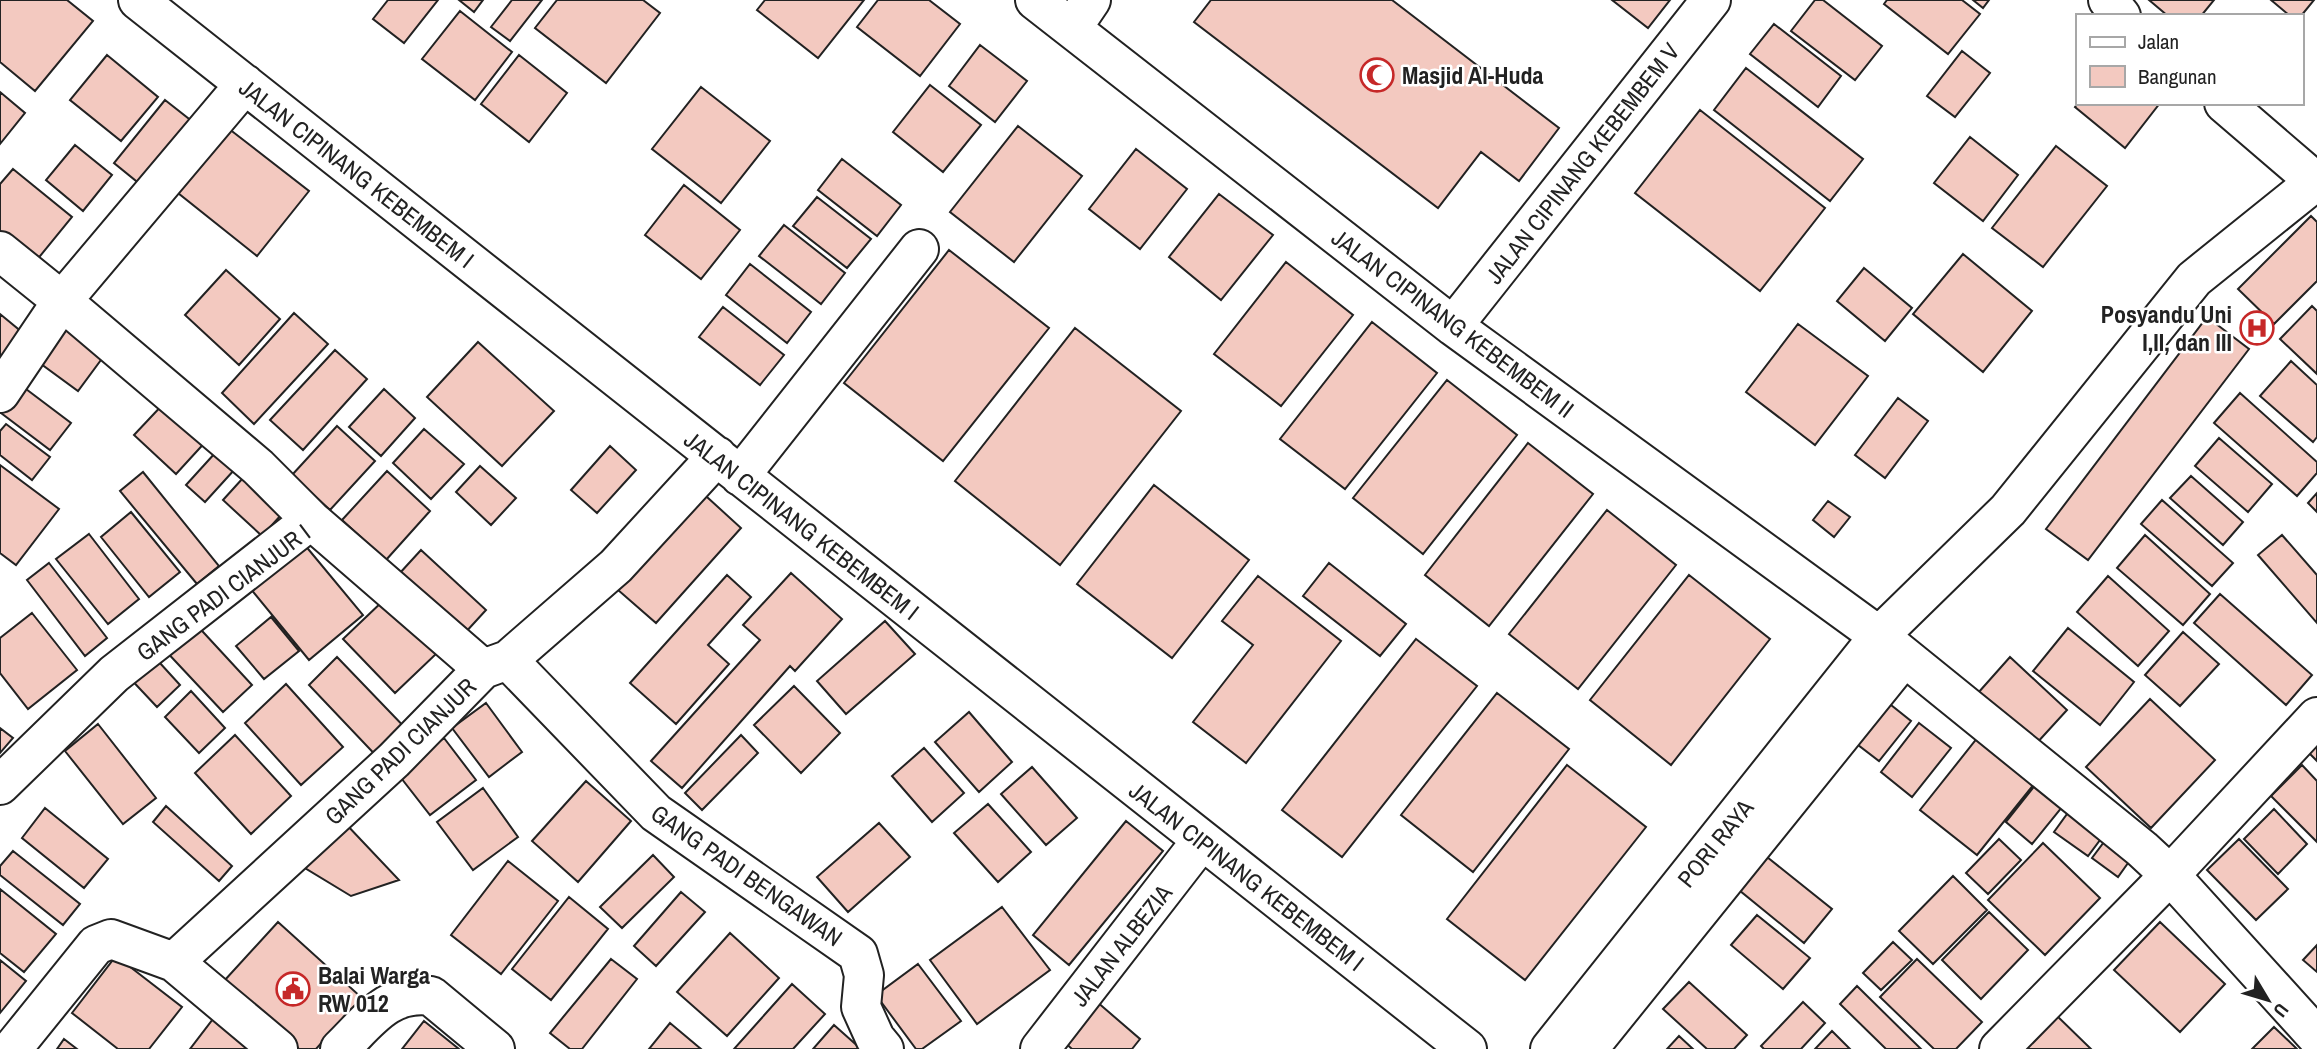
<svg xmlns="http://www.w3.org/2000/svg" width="2317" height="1049" viewBox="0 0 2317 1049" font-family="'Archivo Narrow',sans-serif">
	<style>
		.building { fill: #f3c9c0; stroke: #222; stroke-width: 2 }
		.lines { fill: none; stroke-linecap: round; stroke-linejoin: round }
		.minor-casing { stroke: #222; stroke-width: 42 }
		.minor { stroke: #fff; stroke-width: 38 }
		.labels { text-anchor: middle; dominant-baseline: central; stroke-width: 5; stroke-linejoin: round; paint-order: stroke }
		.poi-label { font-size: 24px; font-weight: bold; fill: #222; stroke: #fff; text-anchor: start }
		.street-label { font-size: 24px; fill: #222; stroke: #fff }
	</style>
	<rect width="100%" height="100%" fill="#fff"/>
	<path class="building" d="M0 0H67L93 21 35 91 0 62Z
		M388 0H438L404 43 373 19Z
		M459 0H483L474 12Z
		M512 0H542L510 41 491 27Z
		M557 0H643L660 13 606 83 535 28Z
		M765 0H864L818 58 757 10Z
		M878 0H929L960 24 920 76 857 27Z
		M1211 0H1392L1559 128 1519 181 1481 152 1438 208 1194 22Z
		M1612 0H1670L1648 28Z
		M1815 0H1823L1882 46 1855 80 1791 31Z
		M1887 0H1962L1980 14 1948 54 1884 4Z
		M1973 0H1989L1983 8Z
		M2149 0H2214L2201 16H2168Z
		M2271 0H2314L2301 16H2290Z
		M460 11 512 52 475 100 422 59Z
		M1774 24 1841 76 1818 107 1750 54Z
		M980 45 1027 81 995 122 949 86Z
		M1962 51 1990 73 1955 117 1927 96Z
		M107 55 158 97 121 141 70 100Z
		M519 55 567 93 529 142 481 104Z
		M1746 68 1863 159 1830 201 1714 110Z
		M930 85 981 125 943 172 893 132Z
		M701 87 770 141 721 203 652 149Z
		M0 92 25 113 0 144Z
		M165 100 198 126 146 189 114 163Z
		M2078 103H2160L2125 148 2075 107Z
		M1700 110 1825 208 1760 291 1635 193Z
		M224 125 309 191 257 256 173 189Z
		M1018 126 1082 176 1014 262 950 212Z
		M1970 137 2018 175 1983 221 1934 183Z
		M75 145 112 175 83 211 46 180Z
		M2056 146 2107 186 2043 267 1992 228Z
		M1136 149 1187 189 1140 249 1089 209Z
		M842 159 901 205 877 236 818 190Z
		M13 169 72 217 27 272 0 250V184Z
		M684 185 740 230 701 279 645 235Z
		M1219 194 1273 235 1221 300 1169 257Z
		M817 197 871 239 847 268 793 226Z
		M2311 216 2317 222V281L2274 324 2238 289Z
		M784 225 845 273 821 304 759 256Z
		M949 250 1049 328 943 461 844 383Z
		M1963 254 2032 311 1983 372 1913 314Z
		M1286 262 1353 315 1281 406 1214 354Z
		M750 264 811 312 787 343 726 295Z
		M1864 268 1912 308 1885 341 1837 301Z
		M226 270 280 319 239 365 185 315Z
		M2312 306 2317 311V374L2280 339Z
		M723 307 784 355 760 385 699 337Z
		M294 313 328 344 254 424 222 393Z
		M0 314 23 333 0 361Z
		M72 315 112 345 78 391 37 361Z
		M2207 317 2249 349 2088 560 2046 529Z
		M1372 322 1437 373 1345 489 1280 439Z
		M1798 324 1868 376 1815 445 1746 392Z
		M1075 328 1181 411 1060 565 955 481Z
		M478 342 554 411 502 466 427 397Z
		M335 350 367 379 303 450 270 420Z
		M2291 361 2317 385V437L2313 442 2260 396Z
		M1447 380 1517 435 1423 554 1353 498Z
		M22 386 71 423 50 450 1 413Z
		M384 389 415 418 381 456 349 427Z
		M2240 393 2317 462V473L2297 496 2214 423Z
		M1898 398 1928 421 1885 478 1855 455Z
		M167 400 209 438 176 474 134 435Z
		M6 424 50 457 32 480 0 455V431Z
		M337 426 375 461 330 510 292 475Z
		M424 429 464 464 431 499 393 463Z
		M2219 438 2272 484 2248 512 2195 466Z
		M226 441 245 458 205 502 186 485Z
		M1528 443 1593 494 1489 626 1425 575Z
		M610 446 636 470 597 513 571 490Z
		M0 465 59 509 16 565 0 553Z
		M480 466 516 498 491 525 456 492Z
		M387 471 430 511 386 560 342 520Z
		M143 472 219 566 197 584 120 491Z
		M2191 476 2243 522 2223 545 2170 498Z
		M243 478 282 514 262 536 223 500Z
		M1154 485 1249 560 1172 658 1077 584Z
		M696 487 741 528 656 623 610 583Z
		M2317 493V512L2308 503Z
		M2162 500 2233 563 2212 586 2141 524Z
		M1828 501 1850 517 1834 537 1813 520Z
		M1607 510 1676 565 1578 689 1509 634Z
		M131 512 180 572 149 597 101 537Z
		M89 534 139 599 108 624 56 559Z
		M2145 535 2210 594 2183 625 2117 568Z
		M2282 535 2317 575V623L2258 555Z
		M304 544 363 615 309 660 250 588Z
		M421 550 486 610 464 634 399 574Z
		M49 563 107 638 85 656 27 580Z
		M1329 563 1406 624 1380 656 1303 596Z
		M791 573 842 619 795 671 790 666 682 788 651 761 760 640 743 625Z
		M727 575 751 597 708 645 729 664 676 724 630 683Z
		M1689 575 1770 639 1671 765 1590 700Z
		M1258 576 1341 641 1246 763 1193 722 1253 645 1222 621Z
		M2108 576 2169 631 2138 666 2077 612Z
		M2220 594 2312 675 2286 705 2194 623Z
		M385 599 437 653 395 693 343 639Z
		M32 613 77 670 28 709 0 673V638Z
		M271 617 299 651 264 679 236 646Z
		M192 620 252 685 223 712 162 647Z
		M885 621 915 654 846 714 817 681Z
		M2068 628 2134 682 2100 725 2033 671Z
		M2183 632 2219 664 2180 706 2145 675Z
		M1416 639 1477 686 1342 857 1282 810Z
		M149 651 180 685 157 707 125 673Z
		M337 657 413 736 384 764 309 685Z
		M2010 657 2067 710 2035 745 1978 693Z
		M286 684 343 747 301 785 245 723Z
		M794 686 840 733 801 773 754 725Z
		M191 691 225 728 199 753 165 717Z
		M1497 693 1569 749 1473 872 1401 815Z
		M1881 697 1911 721 1879 761 1849 738Z
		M2150 699 2215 760 2151 828 2086 767Z
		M486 703 522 752 489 777 452 728Z
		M969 712 1012 762 979 792 935 742Z
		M1919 723 1951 748 1912 797 1881 772Z
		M98 724 156 798 123 824 65 751Z
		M1986 727 2043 773 1977 855 1920 810Z
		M0 728 13 738 0 753Z
		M235 735 291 796 251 834 195 773Z
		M741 735 758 753 702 810 685 793Z
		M444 738 476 780 430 815 398 774Z
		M2317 742V761L2308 752Z
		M924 748 964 793 932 822 892 776Z
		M1567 765 1646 827 1525 980 1447 919Z
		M2302 765 2317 781V842L2271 796Z
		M1032 767 1077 818 1046 845 1001 794Z
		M2040 779 2067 801 2032 844 2006 822Z
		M586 781 631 821 578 882 532 841Z
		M483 788 518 837 473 870 437 822Z
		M2075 803 2109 828 2088 856 2054 832Z
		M988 804 1031 852 998 882 954 833Z
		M166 806 232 866 219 881 153 822Z
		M45 808 108 859 84 888 22 838Z
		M2274 809 2307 844 2278 874 2244 839Z
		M1126 821 1163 851 1069 965 1033 935Z
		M345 823 399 880 351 896 300 865Z
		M879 823 910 857 848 912 817 877Z
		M2113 830 2138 849 2118 877 2092 858Z
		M1999 839 2021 860 1988 894 1966 873Z
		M2239 839 2288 889 2256 920 2207 870Z
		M2043 843 2100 898 2045 955 1988 900Z
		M13 851 80 904 63 925 0 875V866Z
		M653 855 674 877 622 928 600 907Z
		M1767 857 1832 909 1804 943 1739 890Z
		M508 861 558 901 501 974 451 935Z
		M1953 876 1987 910 1933 964 1899 931Z
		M0 889 56 934 24 972 0 953Z
		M681 892 705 912 656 966 634 946Z
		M569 897 608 929 551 1000 512 969Z
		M1002 907 1050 970 977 1024 930 960Z
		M1989 912 2028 950 1981 999 1942 960Z
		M1757 915 1810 958 1783 989 1731 945Z
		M278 922 362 998 316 1049H299L224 981Z
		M2160 922 2225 984 2180 1032 2114 970Z
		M730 933 779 978 727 1036 677 992Z
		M1893 942 1912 960 1881 990 1863 973Z
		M2317 945V972L2303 960Z
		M116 956 182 1007 149 1049H118L72 1013Z
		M611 959 637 979 582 1049H570L550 1033Z
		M1917 959 1982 1022 1956 1049H1934L1880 997Z
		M0 960 26 981 0 1013Z
		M918 964 961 1021 922 1049H916L876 995Z
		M1689 982 1747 1035 1734 1049H1707L1663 1009Z
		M792 984 825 1014 793 1049H734Z
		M1857 986 1921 1049H1886L1840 1004Z
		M1096 1001 1140 1039 1132 1049H1072L1063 1041Z
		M1803 1002 1825 1023 1801 1049H1764L1761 1046Z
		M2053 1012 2091 1049H2027L2022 1045Z
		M216 1015 260 1049H190Z
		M424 1021 459 1049H402Z
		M670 1023 701 1049H649Z
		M834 1025 861 1049H813Z
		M2274 1027 2297 1049H2252Z
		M1832 1031 1850 1049H1815Z
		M1679 1036 1693 1049H1667Z
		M64 1039 77 1049H57Z"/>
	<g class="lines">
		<defs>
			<path id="minor" d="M138 0 1467 1049
				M1035 0 1453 326 1879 636 2142 849 2170 875 2317 1037
				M2108 0 2121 16
				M1072 28 1091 0
				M2224 103 2317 183
				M0 251 62 301 258 467 311 520
				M1453 326 1711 0
				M0 393 62 301 245 84
				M740 476 919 249
				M508 660 656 813 858 954 864 975 861 1007 875 1038 884 1049
				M0 785 114 674 311 520 483 669
				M174 962 394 760 483 669 508 660 616 566 717 456
				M12 1049 96 945 111 939 174 962 278 1049
				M340 1049C368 1022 388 990 431 996L495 1049
				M1040 1049 1202 840
				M1550 1049 1879 636 2008 510 2194 279 2317 180
				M1588 1049 1904 657
				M1999 1049 2170 875 2317 717"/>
		</defs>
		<use href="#minor" class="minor-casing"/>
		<use href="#minor" class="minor"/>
	</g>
	<defs>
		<symbol id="mosque-ring" viewBox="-11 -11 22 22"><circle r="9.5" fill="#fff" stroke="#c62828" stroke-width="1.5"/><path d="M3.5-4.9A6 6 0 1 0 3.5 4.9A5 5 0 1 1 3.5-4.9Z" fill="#c62828"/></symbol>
		<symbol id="hospital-ring" viewBox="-11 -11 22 22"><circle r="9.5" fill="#fff" stroke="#c62828" stroke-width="1.5"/><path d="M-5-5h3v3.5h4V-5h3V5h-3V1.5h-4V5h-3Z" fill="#c62828"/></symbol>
		<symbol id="civic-ring" viewBox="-11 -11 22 22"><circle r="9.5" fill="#fff" stroke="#c62828" stroke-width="1.5"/><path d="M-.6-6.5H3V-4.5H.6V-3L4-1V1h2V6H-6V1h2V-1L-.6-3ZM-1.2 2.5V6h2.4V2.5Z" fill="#c62828"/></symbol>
	</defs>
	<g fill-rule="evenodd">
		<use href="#mosque-ring" x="1358" y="56" width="38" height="38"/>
		<use href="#hospital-ring" x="2238" y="309" width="38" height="38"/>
		<use href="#civic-ring" x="274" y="970" width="38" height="38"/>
	</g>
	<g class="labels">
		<g class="poi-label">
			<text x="1402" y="75">Masjid Al-Huda</text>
			<text x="2232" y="314" text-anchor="end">Posyandu Uni<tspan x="2232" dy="28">I,II, dan III</tspan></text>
			<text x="318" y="975">Balai Warga<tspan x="318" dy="28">RW 012</tspan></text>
		</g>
		<g class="street-label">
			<text transform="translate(1582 163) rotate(-52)">JALAN CIPINANG KEBEMBEM V</text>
			<text transform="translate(357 173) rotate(38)">JALAN CIPINANG KEBEMBEM I</text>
			<text transform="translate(1453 323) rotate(37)">JALAN CIPINANG KEBEMBEM II</text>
			<text transform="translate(802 525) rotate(38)">JALAN CIPINANG KEBEMBEM I</text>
			<text transform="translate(223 592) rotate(-37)">GANG PADI CIANJUR I</text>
			<text transform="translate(400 751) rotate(-44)">GANG PADI CIANJUR</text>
			<text transform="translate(1715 843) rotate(-51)">PORI RAYA</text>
			<text transform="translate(747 875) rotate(35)">GANG PADI BENGAWAN</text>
			<text transform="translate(1247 876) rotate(38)">JALAN CIPINANG KEBEMBEM I</text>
			<text transform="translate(1121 945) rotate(-52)">JALAN ALBEZIA</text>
		</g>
	</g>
	<rect x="2076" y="14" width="228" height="91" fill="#ffffff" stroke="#a7a7a7" stroke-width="2"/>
	<rect x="2090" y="37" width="35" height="10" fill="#ffffff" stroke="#a7a7a7" stroke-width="2"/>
	<text x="2138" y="49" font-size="21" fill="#222222">Jalan</text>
	<rect x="2090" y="66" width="35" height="21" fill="#f3c9c0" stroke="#a7a7a7" stroke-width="2"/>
	<text x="2138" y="84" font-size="21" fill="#222222">Bangunan</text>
	<g transform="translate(2268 1000) rotate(128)" stroke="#ffffff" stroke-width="5" paint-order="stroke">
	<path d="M0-5L12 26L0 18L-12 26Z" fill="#222222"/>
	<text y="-10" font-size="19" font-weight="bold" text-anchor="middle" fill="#222222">U</text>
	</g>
</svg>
